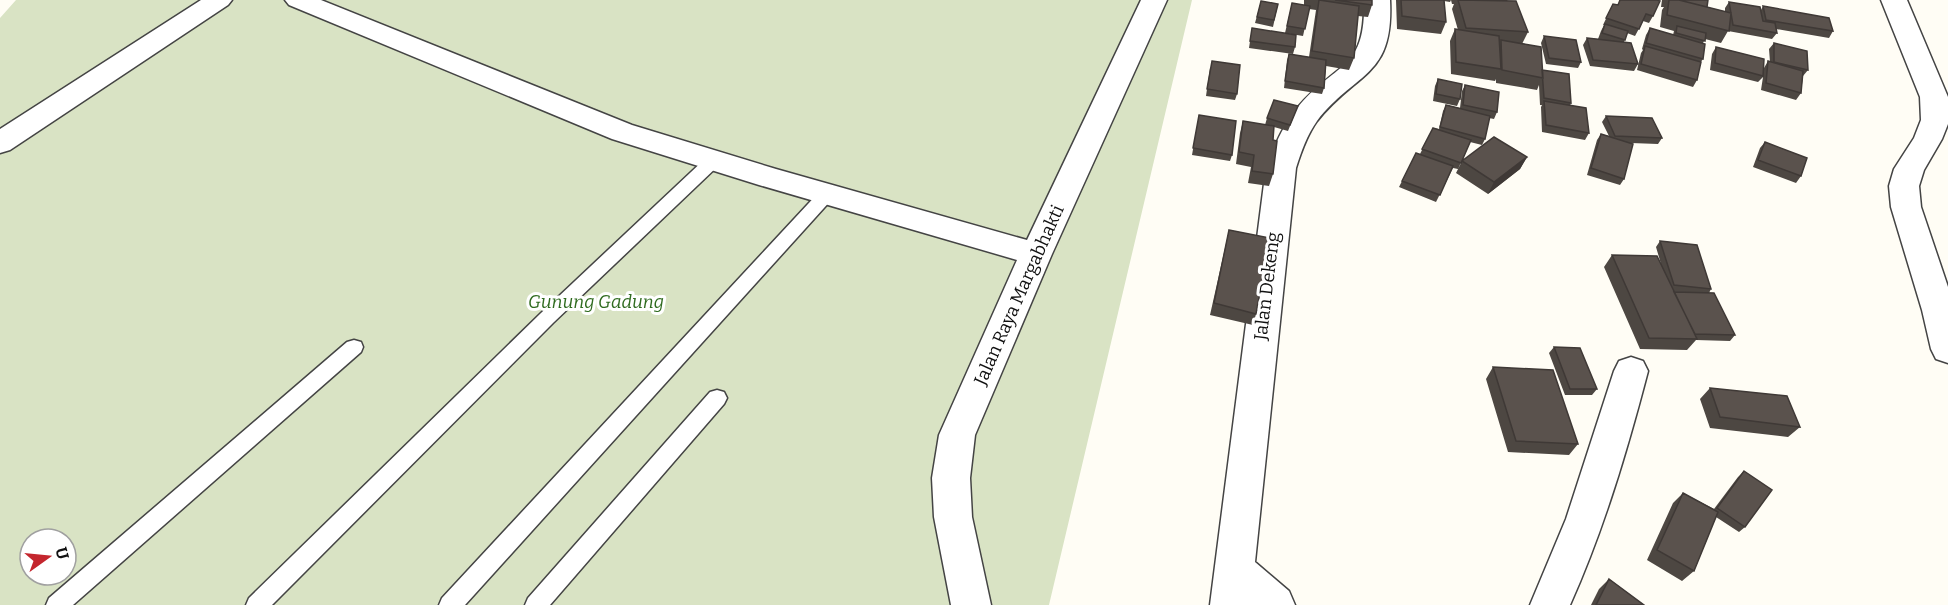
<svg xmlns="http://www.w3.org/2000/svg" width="1948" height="605" viewBox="0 0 1948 605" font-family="Bitter,serif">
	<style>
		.cemetery { fill: #d9e3c4; fill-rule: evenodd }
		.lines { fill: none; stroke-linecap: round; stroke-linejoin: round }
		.lane-casing { stroke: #444; stroke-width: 3 }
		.street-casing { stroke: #444; stroke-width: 3 }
		.lane { fill: #fff; fill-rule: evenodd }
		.street { fill: #fff; fill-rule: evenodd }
		.wall { fill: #4d4742 }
		.shaded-wall { fill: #3f3936 }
		.building { fill: #5a524d; stroke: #3f3936; stroke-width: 1.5 }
		.labels { text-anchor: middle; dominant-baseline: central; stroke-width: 6; stroke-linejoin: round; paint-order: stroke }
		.street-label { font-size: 18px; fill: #111; stroke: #fff }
		.park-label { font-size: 18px; font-style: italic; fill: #2f6b1f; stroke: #fff }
	</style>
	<rect width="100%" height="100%" fill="#fffdf5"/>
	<path class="cemetery" d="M16 0H1192L1049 605H0V18ZM30 539H66V575H30Z"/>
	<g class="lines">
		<defs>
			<path id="lane" d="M713 155 719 157 721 161 719 165 553 323 272 605H246L249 598 541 313 707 157Z
				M827 188 833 190 835 194 833 198 465 605H439L442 598 821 190Z
				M354 340 361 342 363 347 361 352 73 605H46L49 598 347 342Z
				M717 390 724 392 727 398 724 404 550 605H525L528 598 710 392Z"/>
			<path id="street" d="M201 0H232L228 5 10 150 0 153V129Z
				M285 0H321L632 125 776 169 1027 240 1141 0H1167L1052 254 975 435 970 478 972 517 991 605H951L934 517 932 478 939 435 1017 260 759 185 612 139 289 5Z
				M1364 0H1390C1394 78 1356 71 1317 121 1307 135 1301 152 1296 168L1255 562 1289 591 1295 605H1210L1266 168C1274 147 1283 125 1298 107 1336 61 1366 72 1364 0Z
				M1881 0H1907L1948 97V124L1942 139 1924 170 1919 186 1921 207 1948 287V363L1936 359 1931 349 1922 310 1891 207 1889 186 1894 169 1914 138 1921 120 1920 97Z
				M1631 357 1643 361 1648 371C1627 451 1604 529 1570 605H1530L1566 519 1614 371 1619 361Z"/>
		</defs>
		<use href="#lane" class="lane-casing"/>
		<use href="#street" class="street-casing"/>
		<use href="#lane" class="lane"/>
		<use href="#street" class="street"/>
	</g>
	<path class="wall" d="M1304 0H1372V5L1368 17 1358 16 1354 58 1349 70 1326 66 1324 88 1322 94 1284 88 1287 60 1289 54 1309 57 1316 10 1309 9 1303 36 1285 33 1292 3 1304 5Z
		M1396 0H1451L1450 2 1444 1 1446 22 1441 34 1397 29Z
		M1451 0H1507L1528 32 1522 44 1542 70 1571 103 1570 106 1589 133 1585 140 1542 132 1541 107 1542 105H1540L1539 85 1537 90 1496 83V79L1495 81 1451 74 1450 41 1455 29 1458 30 1452 9 1454 4H1452Z
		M1662 0H1708L1707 7 1725 12V8L1729 2 1761 10 1763 6 1833 31 1829 38 1776 29 1777 33 1772 39 1728 31 1721 43 1705 39 1703 43V59L1700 63 1697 80 1693 87 1637 70 1641 53 1643 50 1642 49 1646 35 1650 28 1673 35 1674 31 1660 27 1662 10 1664 7H1661Z
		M1261 1 1278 4 1273 27 1255 23Z
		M1613 4 1653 16 1649 23 1643 21 1635 36 1627 33 1624 42 1638 64 1634 71 1590 66 1583 45 1587 38 1598 39 1601 31 1604 25H1603Z
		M1252 28 1295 47 1293 54 1249 48Z
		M1544 36 1581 62 1578 68 1546 64 1541 43Z
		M1774 43 1808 70 1803 76 1801 93 1796 100 1761 90 1763 77 1758 82 1710 70 1712 54 1716 47 1764 68 1768 61 1770 62 1769 49Z
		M1210 68 1237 94 1235 100 1206 96Z
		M1438 79 1460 99 1457 106 1433 101 1435 86Z
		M1465 85 1497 112 1494 119 1489 118 1485 139 1482 145 1470 142 1458 169 1453 168 1436 202 1399 187 1402 181 1420 154 1433 128 1439 129 1443 111 1446 105 1460 108 1462 91Z
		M1298 106 1288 131 1274 127 1273 140V174L1269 186 1248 183 1251 167 1236 164 1240 133 1243 121 1265 125 1267 118Z
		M1199 115 1232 155 1230 161 1192 155Z
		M1606 116 1662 138 1658 144 1631 143 1624 179 1620 185 1587 175 1597 140 1601 134 1609 136 1602 122Z
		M1765 142 1801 176 1796 183 1753 167 1760 148Z
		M1527 157 1520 169 1488 194 1456 173 1462 161Z
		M1229 230 1256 314 1253 325 1210 315Z
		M1660 241 1711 289 1709 293 1735 335 1730 341 1696 340 1687 350 1640 349 1604 267 1612 255 1661 264 1656 247Z
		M1554 347 1597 389 1592 395H1565L1549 353Z
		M1493 367 1578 444 1569 455 1508 452 1486 379Z
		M1710 388 1800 427 1788 437 1710 428 1700 399Z
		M1744 471 1745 527 1739 532 1716 517 1694 571 1682 581 1647 560 1673 503 1683 493 1714 509 1738 477Z
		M1609 579 1644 605H1591L1599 589Z"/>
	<path class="shaded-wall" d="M1527 157 1520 169 1488 194 1494 182Z"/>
	<path class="building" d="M1319 0 1359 6 1354 58 1312 51Z
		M1335 0H1372V5Z
		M1401 0H1444L1446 22 1402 16Z
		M1458 0 1516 1 1528 32 1466 28Z
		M1620 0H1657L1660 1 1653 16 1646 14 1639 29 1606 18 1613 4 1618 5Z
		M1669 0H1679L1731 13 1729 31 1667 15Z
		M1679 0H1708L1707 7Z
		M1261 1 1278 4 1274 20 1257 17Z
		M1729 2 1760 7 1763 21 1775 23 1777 33 1733 25Z
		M1292 3 1310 6 1305 29 1287 26Z
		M1763 6 1829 18 1833 31 1766 20Z
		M1605 24 1628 31 1625 40 1602 33Z
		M1677 26 1706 33 1705 41 1676 33Z
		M1252 28 1296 35 1295 47 1250 41Z
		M1650 28 1705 44 1703 59 1646 43Z
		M1455 29 1499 36 1501 69 1456 62Z
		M1544 36 1576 40 1581 62 1549 58Z
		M1587 38 1631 43 1638 64 1593 60Z
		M1501 40 1541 47 1543 78 1502 70Z
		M1774 43 1807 51 1808 70 1774 62Z
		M1645 46 1701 62 1697 80 1641 64Z
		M1716 47 1764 59 1763 76 1715 63Z
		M1289 54 1326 60 1324 88 1285 81Z
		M1212 61 1240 65 1237 94 1207 89Z
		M1768 61 1803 71 1801 93 1766 83Z
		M1542 70 1569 74 1571 103 1544 98Z
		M1438 79 1462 84 1460 99 1436 94Z
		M1465 85 1499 92 1497 112 1463 105Z
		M1274 100 1298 106 1290 125 1267 118Z
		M1544 101 1586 108 1589 133 1546 125Z
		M1446 105 1490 116 1485 139 1440 127Z
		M1199 115 1236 121 1232 155 1193 148Z
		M1606 116 1652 118 1662 138 1615 136Z
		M1243 121 1274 126 1273 140 1277 141 1273 174 1252 171 1254 155 1239 152Z
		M1433 128 1471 140 1461 163 1422 149Z
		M1601 134 1633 144 1624 179 1591 168Z
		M1494 137 1527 157 1494 182 1462 161Z
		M1765 142 1807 158 1801 176 1758 160Z
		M1416 153 1453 166 1440 195 1402 181Z
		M1229 230 1270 238 1256 314 1214 303Z
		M1660 241 1697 245 1711 289 1674 285Z
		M1612 255 1657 256 1697 339 1649 338Z
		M1674 292 1714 293 1735 335 1695 334Z
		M1554 347 1580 348 1597 389H1570Z
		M1493 367 1553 370 1578 444 1516 441Z
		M1710 388 1787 396 1800 427 1720 417Z
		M1744 471 1772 490 1745 527 1717 508Z
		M1683 493 1718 512 1694 571 1657 550Z
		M1609 579 1644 605H1596Z"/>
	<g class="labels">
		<g class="street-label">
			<text transform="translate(1267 286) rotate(-83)">Jalan Dekeng</text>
			<text transform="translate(1019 295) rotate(-66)">Jalan Raya Margabhakti</text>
		</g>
		<g class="park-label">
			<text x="596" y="302">Gunung Gadung</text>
		</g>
	</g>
	<g transform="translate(48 557) rotate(75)"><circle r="28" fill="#ffffff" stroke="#a0a0a0" stroke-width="1.5"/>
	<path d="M0-4.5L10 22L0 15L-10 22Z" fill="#c4262e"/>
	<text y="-9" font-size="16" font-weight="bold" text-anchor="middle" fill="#111111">U</text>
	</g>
</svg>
